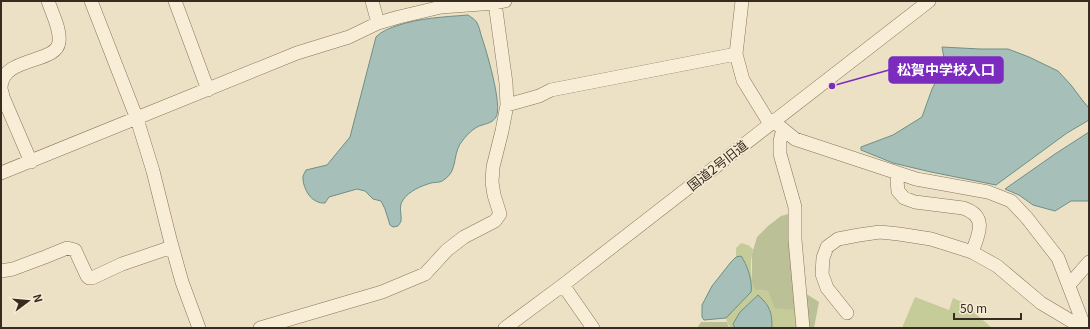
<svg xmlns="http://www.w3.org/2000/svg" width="1090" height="329" viewBox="0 0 1090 329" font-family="Georgia,'Noto Sans JP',serif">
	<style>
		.green { fill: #c5cb99 }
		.cemetery { fill: #bbc097 }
		.water { fill: #a6c0b9; stroke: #6d8f86 }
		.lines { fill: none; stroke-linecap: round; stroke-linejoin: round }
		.minor-casing { stroke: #88735b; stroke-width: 14 }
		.minor { stroke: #f8eed8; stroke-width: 13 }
		.labels { text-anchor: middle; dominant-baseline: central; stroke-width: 3.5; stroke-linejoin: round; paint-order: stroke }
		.street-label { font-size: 13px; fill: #382b1f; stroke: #f5ebd4 }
		.leader { fill: none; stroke: #7b2cbf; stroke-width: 1.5 }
		.callout-dot { fill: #7b2cbf; stroke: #f5ebd4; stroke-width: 1.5 }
		.callout { fill: #7b2cbf; stroke: #7b2cbf; stroke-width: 1.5 }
		.callout-label { font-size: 14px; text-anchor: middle; font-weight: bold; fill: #fff }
	</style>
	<rect width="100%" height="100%" fill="#ede1c5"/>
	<path class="green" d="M741 243 748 245 753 249C750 261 750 279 755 290L768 291 797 310 799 328H772L771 314 766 303 756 296 750 304 740 312 733 324 735 328H730L727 322 726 318 729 314 741 256 736 257V248Z
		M915 297 949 310 953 298 962 302 992 328H902Z"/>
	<path class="cemetery" d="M792 213 797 310 775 308 768 291 755 290 752 283V254L757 237 768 226 781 216Z
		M805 293 819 302 814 328H806Z
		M701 322H727L729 328H697Z"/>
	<path class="water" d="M468 15C471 17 476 20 477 23 479 26 480 31 481 35 486 49 503 106 496 117 492 124 483 124 477 127 470 131 465 137 460 144 453 156 457 171 445 179 441 183 436 182 431 183 421 186 409 191 403 200 398 207 402 214 401 221 401 222 398 226 398 226L393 227 390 225 385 209 381 201 373 199 365 191 357 189 329 197 325 203C322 203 319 203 316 201 308 198 302 184 303 176 304 174 305 172 306 170L327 165 350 137 376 37C382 31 388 29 396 26 419 18 443 17 468 15Z
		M942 47 980 49H1008L1029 57 1058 71 1071 85 1083 101 1089 108V120L1067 133 996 185 931 172 893 163 861 150V147L893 135 922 117 932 89 945 64Z
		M1089 132V201H1071L1055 211 1033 205 1019 195 1005 189 1055 154Z
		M741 256C747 264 753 282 751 292L726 318 704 320 702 317V305L712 286 731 262 736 257Z
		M758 295C770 306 772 312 772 328H735L733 324 740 312Z"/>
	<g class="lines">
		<defs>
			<path id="minor" d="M91 1 137 119 153 171 170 239 182 282 199 328
				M175 1 208 90
				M372 1 378 23
				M742 1 736 54 743 80 767 119 773 121 795 139 916 179 988 192 1011 201 1027 218 1058 258 1085 328
				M507 105 539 96 551 90 736 54
				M783 129 780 141V154L795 207V240L803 328
				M31 162 3 97C3 94 1 91 1 88 1 56 57 64 59 42 61 30 52 13 48 1
				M1 173 297 53 349 37 378 23 399 17 441 7 495 3 505 1
				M898 173 897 181 898 191 904 198 915 202 963 208C988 216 979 234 972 252
				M1 271 13 269 45 257 67 248 75 250 87 276 89 278H92L122 264 172 247
				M563 285 593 328
				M1069 285 1089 262
				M847 313 827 288 822 274 823 258 827 247 838 239 859 235 880 232 899 234 931 239 972 252 997 266 1041 303 1083 328
				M260 328 382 292 425 274 447 250 464 237 495 221 500 214 494 195 492 182 493 167 502 131 507 105 506 83 495 3
				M505 328 563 285 929 1"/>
		</defs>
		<use href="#minor" class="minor-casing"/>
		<use href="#minor" class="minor"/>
	</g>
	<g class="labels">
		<g class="street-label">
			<text transform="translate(717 165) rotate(-38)">国道2号旧道</text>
		</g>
	</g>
	<path class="leader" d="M832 86L889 70"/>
	<circle class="callout-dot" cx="832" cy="86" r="4"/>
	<rect class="callout" x="889" y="57" width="114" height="26" rx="4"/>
	<g class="callout-label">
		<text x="946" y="75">松賀中学校入口</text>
	</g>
	<rect width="1090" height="329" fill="none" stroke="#382b1f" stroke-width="4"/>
	<g transform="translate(28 301) rotate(74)" stroke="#f5ebd4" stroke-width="3" paint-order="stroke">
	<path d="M0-3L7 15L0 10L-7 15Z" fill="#382b1f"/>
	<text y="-6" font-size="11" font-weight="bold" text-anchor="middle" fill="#382b1f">N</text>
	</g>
	<path d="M954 313v6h67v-6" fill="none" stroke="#382b1f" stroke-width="2"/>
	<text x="960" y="313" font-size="12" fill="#382b1f" stroke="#f5ebd4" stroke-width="3" paint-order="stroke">50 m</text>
</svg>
